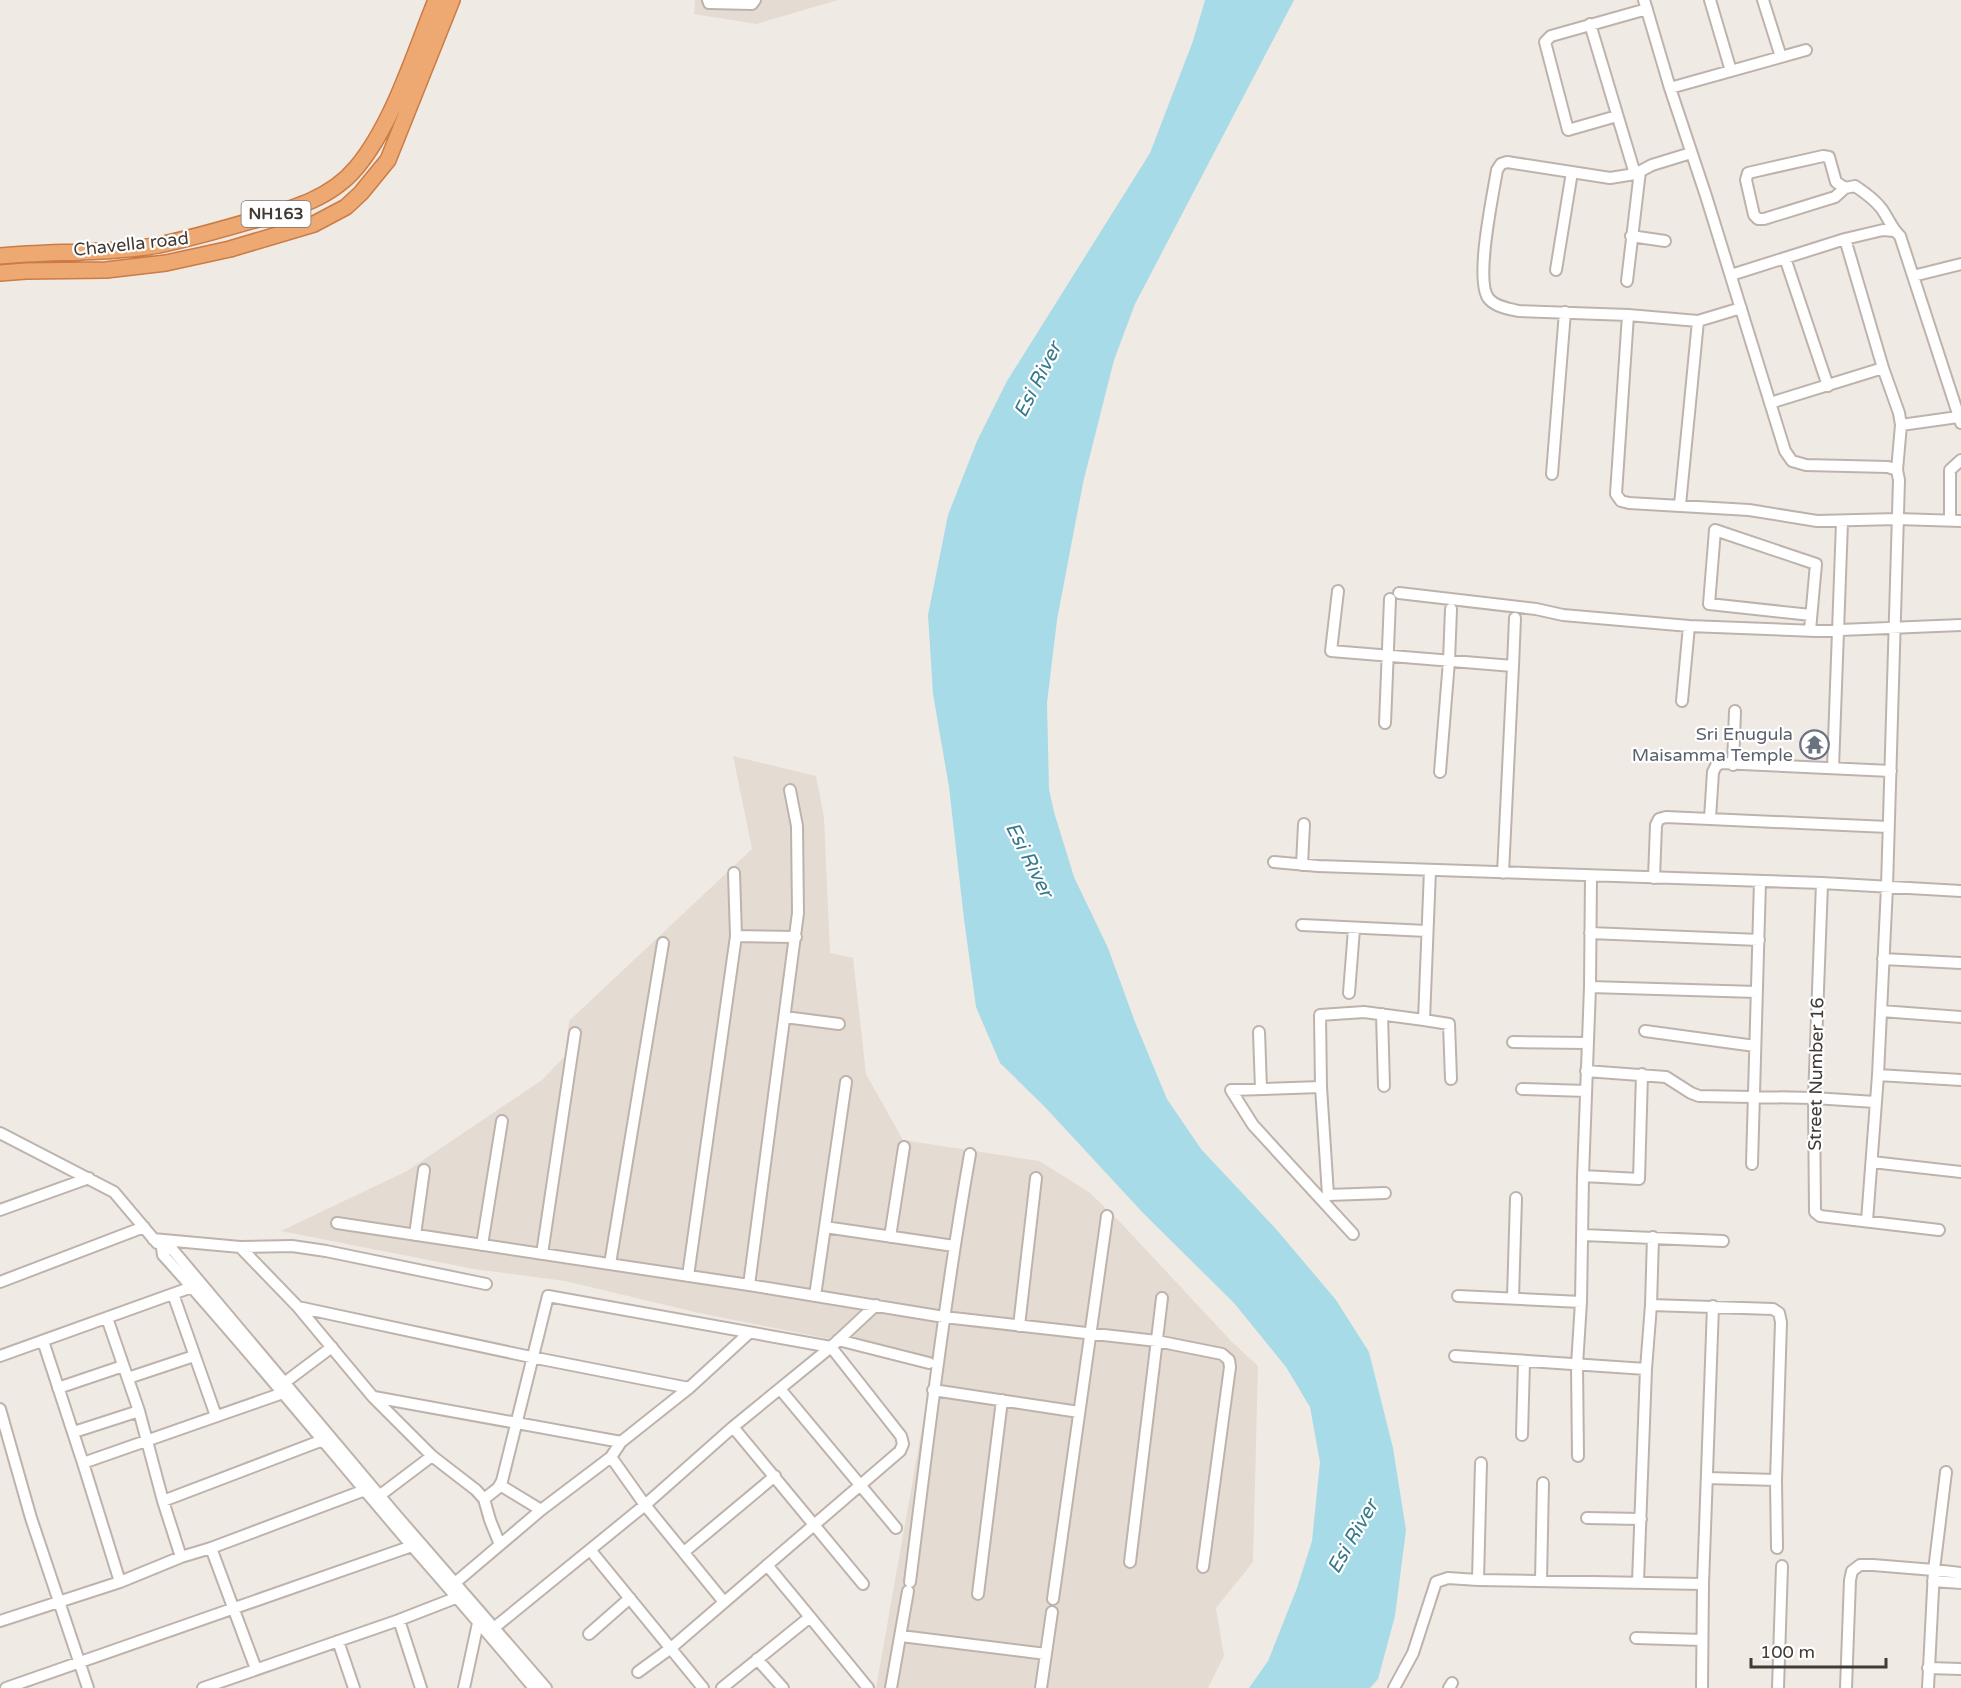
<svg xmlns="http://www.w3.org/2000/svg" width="1961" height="1688" viewBox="0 0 1961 1688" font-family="'Varela Round',sans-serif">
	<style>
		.residential { fill: #e4dbd3 }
		.water { fill: #a7dbe7 }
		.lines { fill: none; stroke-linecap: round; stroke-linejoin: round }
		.minor-casing { stroke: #beb3ac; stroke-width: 14 }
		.highway-casing { stroke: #cb7b44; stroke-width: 18 }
		.minor { stroke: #fff; stroke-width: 10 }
		.highway { stroke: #eea972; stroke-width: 15 }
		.labels { text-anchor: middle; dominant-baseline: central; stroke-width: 4.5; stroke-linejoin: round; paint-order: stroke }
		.shield { fill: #fff; stroke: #7b7572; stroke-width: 1.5 }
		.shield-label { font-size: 16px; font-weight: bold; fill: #423a35 }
		.street-label { font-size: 18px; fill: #423a35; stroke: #fff }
		.worship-label { font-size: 18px; fill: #5b616d; stroke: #fff; text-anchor: end }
		.water-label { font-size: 20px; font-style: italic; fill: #357a8c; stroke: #fff }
	</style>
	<rect width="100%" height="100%" fill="#f0eae5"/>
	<path class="residential" d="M695 0H838L756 24 694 14Z
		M733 756 816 776 824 817 830 953 853 958 866 1074 903 1140 1039 1161 1070 1180 1090 1193 1121 1223 1232 1342 1258 1366 1253 1562 1216 1608 1224 1656 1208 1688H876L934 1360 699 1313 565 1281 474 1269 281 1231 407 1171 542 1080 565 1056 569 1021 752 849Z"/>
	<path class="water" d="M1205 0H1294L1135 304 1114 360 1083 483 1057 620 1047 703 1049 789 1054 812 1074 877 1108 948 1135 1022 1167 1099 1201 1149 1276 1229 1336 1300 1369 1352 1393 1448 1406 1530 1395 1616 1378 1679 1370 1688H1249L1268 1661 1297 1588 1312 1541 1320 1462 1310 1407 1286 1367 1234 1303 1144 1214 1044 1106 1000 1063 976 1007 964 919 949 787 933 694 928 615 948 515 977 441 1007 381 1150 153 1193 41Z"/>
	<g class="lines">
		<defs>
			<path id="minor" d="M708 0 709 3 752 4 755 0
				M1644 0 1670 88 1706 196 1785 451 1792 461 1806 465 1888 467 1897 470
				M1710 0 1731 71
				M1763 0 1781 57
				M1590 24 1635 174
				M1670 88 1806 50
				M1617 116 1568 130 1545 42 1551 36 1647 9
				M1691 153 1652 165 1635 174 1610 178 1507 162 1501 164 1497 170C1493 195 1474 282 1489 299 1496 307 1509 309 1519 311L1628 315 1698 321 1741 308
				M1845 188 1835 197 1764 219H1758L1754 215 1746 180 1748 173 1823 156 1829 157 1836 182 1845 188 1855 186C1864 192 1874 199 1881 208 1888 217 1891 228 1900 236L1961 423
				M1631 236 1665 241
				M1845 239 1883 368 1899 413 1901 425 1897 470 1899 480 1887 887 1878 1075 1867 1221
				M1785 258 1828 386
				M1556 270 1572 172
				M1731 275 1845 239 1883 230 1894 231
				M1913 276 1961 264
				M1627 281 1640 171
				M1628 315 1616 494 1621 501 1629 503 1749 510 1817 521 1897 519 1961 521
				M1770 403 1883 368
				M1901 425 1958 417
				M1552 474 1565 312
				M1680 505 1698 321
				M1950 521V470L1961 460
				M1338 591 1331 651 1513 666 1503 873
				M1399 593 1536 609 1563 615 1689 626 1816 631 1961 625
				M1810 630 1816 564 1715 530 1709 604 1811 615
				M1513 666 1515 618
				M1682 701 1689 626
				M1385 723 1390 599
				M1733 765 1735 711
				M1833 768 1842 522
				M1440 772 1449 661 1451 609
				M1710 818 1713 772 1716 766 1721 763 1891 771
				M1274 862 1318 866 1822 883 1961 891
				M1302 865 1304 824
				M1654 878 1656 825 1659 819 1666 817 1888 827
				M1822 883 1814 1098 1815 1212 1820 1216 1939 1230
				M1302 925 1427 931
				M1590 933 1759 940
				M736 936 796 937
				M1883 959 1961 963
				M1590 987 1757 992
				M1349 993 1354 929
				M1881 1011 1961 1017
				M1382 1014 1384 1086
				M785 1017 839 1024
				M1424 1020 1449 1024 1451 1079
				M1645 1031 1755 1046
				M1259 1032 1261 1089
				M1513 1042 1587 1043
				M1586 1071 1666 1077 1691 1093 1699 1096 1814 1098 1875 1102
				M1878 1075 1961 1080
				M1321 1087 1231 1090 1253 1125 1353 1234
				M1522 1089 1586 1091
				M0 1133 114 1192 157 1243
				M1872 1162 1961 1172
				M1752 1164 1760 881
				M1583 1176 1639 1179 1642 1074
				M1328 1195 1321 1087 1320 1015 1364 1012 1424 1020 1430 870
				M1324 1199 1328 1195 1385 1193
				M0 1210 89 1178
				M337 1223 749 1285 944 1317 1157 1341 1222 1354 1229 1360 1230 1367 1203 1567
				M825 1227 954 1246
				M415 1235 424 1170
				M1583 1235 1723 1241
				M890 1237 904 1147
				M153 1239 240 1247 292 1246 326 1251 486 1284
				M482 1245 502 1121
				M240 1247 298 1307 373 1397 432 1456 476 1490 484 1499 490 1520 500 1545
				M542 1254 575 1033
				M610 1264 663 943
				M688 1276 736 936 734 873
				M0 1282 144 1227
				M749 1285 798 913 797 826 790 790
				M173 1294 216 1416
				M815 1296 846 1082
				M1458 1296 1581 1302
				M1513 1298 1516 1198
				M1651 1305 1773 1309 1779 1313 1781 1322 1776 1480 1777 1548
				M298 1307 531 1357 689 1388
				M107 1318 139 1411 163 1501
				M1019 1326 1036 1178
				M838 1340 929 1363
				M43 1341 83 1463 120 1582
				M0 1356 192 1287
				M1455 1356 1646 1369
				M128 1378 194 1356
				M284 1383 332 1347
				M58 1388 123 1366
				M780 1389 896 1528
				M933 1390 1079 1412
				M374 1397 621 1442
				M0 1409 31 1518 88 1688
				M733 1427 863 1584
				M74 1432 139 1411
				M1522 1435 1524 1362
				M1578 1456 1577 1365 1581 1302 1583 1176 1590 987 1591 876
				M83 1463 283 1393
				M1707 1478 1776 1480
				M500 1485 541 1510
				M379 1496 432 1456
				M484 1499 498 1488 502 1481 548 1296 831 1347 901 1436 903 1444 900 1451 671 1648 638 1672
				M1587 1518 1641 1519
				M211 1548 365 1490
				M591 1551 703 1688
				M684 1552 775 1476
				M181 1557 163 1501 323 1440
				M1130 1562 1162 1298
				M1478 1580 1481 1463
				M1541 1580 1543 1483
				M1933 1581 1961 1583
				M910 1582C928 1439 945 1296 970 1154
				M1638 1582 1646 1369 1651 1305 1653 1237
				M455 1583 541 1510 611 1457
				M978 1594 1002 1400
				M1053 1599 1107 1216
				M724 1602 645 1505 611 1457 621 1442 689 1388 749 1333
				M810 1617 868 1688
				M399 1620 421 1688
				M0 1621 120 1582 181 1557 211 1548 256 1669
				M489 1632 645 1505 733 1427 831 1347 876 1305
				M589 1634 630 1598
				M901 1636 1046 1654
				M1636 1638 1702 1640
				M338 1641 354 1688
				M757 1659 783 1688
				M1928 1668 1961 1669
				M6 1688 412 1546
				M203 1688 399 1620 458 1597
				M464 1688 478 1623 482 1620
				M534 1688C494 1640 453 1593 412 1546 329 1449 249 1350 163 1255L162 1248 172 1249 395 1514 546 1688
				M722 1688 810 1617 767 1565
				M891 1688 908 1591
				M1041 1688 1052 1612
				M1394 1688 1413 1653 1436 1582 1448 1578 1478 1580 1703 1584
				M1449 1688 1452 1683
				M1702 1688 1703 1584 1713 1306
				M1778 1688 1782 1566
				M1846 1688 1850 1580 1852 1571 1860 1565H1873L1934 1570 1946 1472
				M1928 1688 1934 1570 1961 1573"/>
			<path id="highway" d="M0 256C53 251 107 254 159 245 193 238 227 228 261 218 295 208 332 197 356 168 393 124 414 54 436 0
				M0 273 26 271 106 270 166 263 230 249 314 224 346 207 361 193 388 160 452 0"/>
		</defs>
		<use href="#minor" class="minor-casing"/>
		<use href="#highway" class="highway-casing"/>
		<use href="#minor" class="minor"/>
		<use href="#highway" class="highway"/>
	</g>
	<defs>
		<symbol id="temple-ring" viewBox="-11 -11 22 22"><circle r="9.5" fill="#fff" stroke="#6b7280" stroke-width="1.5"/><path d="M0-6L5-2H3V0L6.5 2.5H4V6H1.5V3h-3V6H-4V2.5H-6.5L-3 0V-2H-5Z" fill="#6b7280"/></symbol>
	</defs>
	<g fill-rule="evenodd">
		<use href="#temple-ring" x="1798" y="728" width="33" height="33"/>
	</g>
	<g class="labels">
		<rect class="shield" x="241.5" y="201" width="69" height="26" rx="4.5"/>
		<g class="shield-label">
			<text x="276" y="214">NH163</text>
		</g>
		<g class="street-label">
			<text transform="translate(131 244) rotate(-6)">Chavella road</text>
			<text transform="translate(1816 1074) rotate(-89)">Street Number 16</text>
		</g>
		<g class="worship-label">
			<text x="1793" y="734">Sri Enugula<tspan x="1793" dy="21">Maisamma Temple</tspan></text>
		</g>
		<g class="water-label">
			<text transform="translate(1038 380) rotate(-63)">Esi River</text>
			<text transform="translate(1029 860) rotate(63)">Esi River</text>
			<text transform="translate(1353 1537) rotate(-60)">Esi River</text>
		</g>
	</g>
	<path d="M1751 1658v9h135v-9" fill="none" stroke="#423a35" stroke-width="3"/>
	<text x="1760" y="1658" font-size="18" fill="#423a35" stroke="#ffffff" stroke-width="4.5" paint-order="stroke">100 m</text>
</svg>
